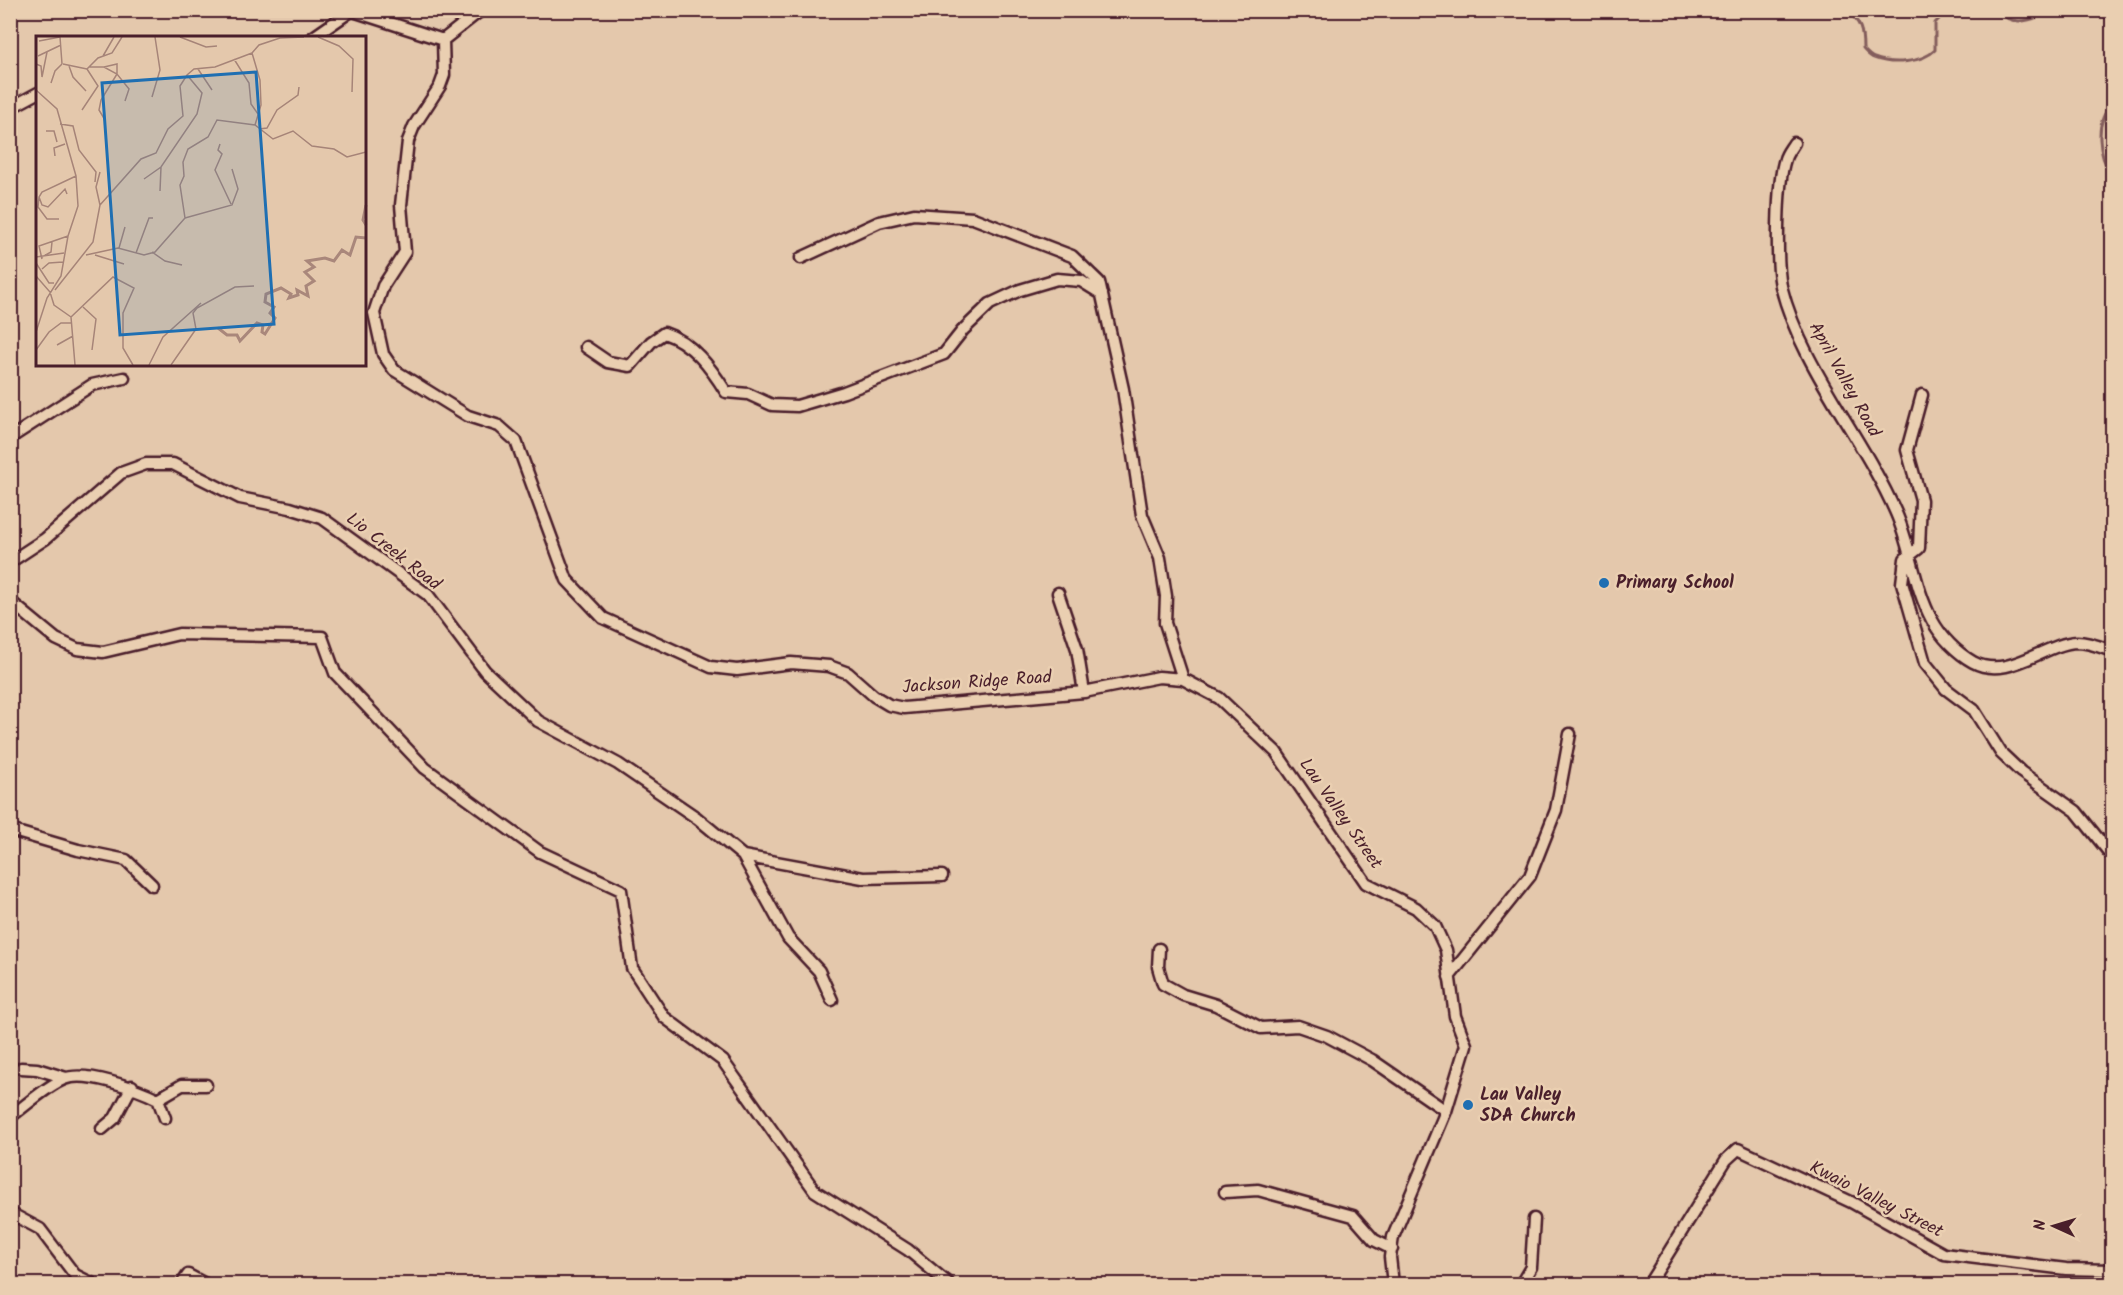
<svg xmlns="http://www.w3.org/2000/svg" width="2123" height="1295" viewBox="0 0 2123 1295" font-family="Kalam,sans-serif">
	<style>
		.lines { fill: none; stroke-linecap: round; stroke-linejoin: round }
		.stream { stroke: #835d5b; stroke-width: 3 }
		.minor-casing { stroke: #4a1f2b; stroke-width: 15 }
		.minor { stroke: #eacfb1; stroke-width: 10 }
		.poi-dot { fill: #1f6fb2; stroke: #eacfb1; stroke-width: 2 }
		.labels { text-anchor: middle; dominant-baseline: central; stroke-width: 5; stroke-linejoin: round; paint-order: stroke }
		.street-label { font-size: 18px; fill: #4a1f2b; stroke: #eacfb1 }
		.poi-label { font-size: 18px; font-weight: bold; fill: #4a1f2b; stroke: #eacfb1; text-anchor: start }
		.inset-river { fill: none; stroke: #a9877b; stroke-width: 3 }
		.inset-road { fill: none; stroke: #a68478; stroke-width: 1.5 }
		.view { fill: #1f6fb2; fill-opacity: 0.15; stroke: #1f6fb2; stroke-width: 3 }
		.inset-edge { fill: none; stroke: #4a1f2b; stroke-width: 3 }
	</style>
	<rect width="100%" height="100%" fill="#e4c8ac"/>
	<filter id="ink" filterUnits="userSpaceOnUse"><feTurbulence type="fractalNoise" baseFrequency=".0167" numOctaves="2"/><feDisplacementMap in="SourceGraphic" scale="12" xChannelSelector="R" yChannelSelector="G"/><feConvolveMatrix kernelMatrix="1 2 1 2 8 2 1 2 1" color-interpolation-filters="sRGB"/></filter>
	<g filter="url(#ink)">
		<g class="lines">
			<path class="stream" d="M1846 10C1861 22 1863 31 1863 49 1866 52 1870 57 1874 58 1892 65 1922 63 1935 50V23L1948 10
				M1998 10C2009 25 2026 22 2040 16L2043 10
				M2091 10 2112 20
				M2112 104C2094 122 2098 156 2112 175"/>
			<defs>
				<path id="minor" d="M350 10 443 40
					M312 38 351 11
					M443 40 444 75 440 86 414 126 408 141 401 205 405 252 383 286 374 313 383 354 394 370 468 416 499 426 516 441 567 580 603 618 711 667 737 670 791 663 829 666 848 673 874 696 889 705 904 708 1084 692 1159 677 1183 679 1219 698 1276 752 1366 883 1416 908 1435 926 1446 950 1455 1016 1466 1045 1446 1111 1393 1237 1390 1257 1393 1284
					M443 40 481 10
					M10 108 38 93
					M1794 143C1791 148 1786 154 1785 159 1777 182 1776 262 1781 286 1802 369 1862 435 1896 513 1911 547 1914 587 1932 620 1941 637 1957 653 1973 662 2008 681 2045 643 2077 642 2089 642 2101 647 2112 651
					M801 258 879 222 914 214 973 218 1072 256 1099 282 1123 389 1142 515 1160 558 1166 596 1165 623 1183 679
					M586 347 608 362 630 366 651 342 664 333C692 342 711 368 726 392L748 394 772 405 797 406 844 392 944 354 963 330 990 304 1020 290 1057 279 1081 281 1102 294
					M1922 395 1907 450 1921 500 1919 548 1905 559 1902 583 1925 663 1946 689 1974 710 2001 753 2021 772 2076 811 2112 856
					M10 438 92 385 124 378
					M10 562 45 539 121 473 146 464H173L240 498 290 508 322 518 428 595 485 671 538 721 618 764 697 818 743 856 788 938 819 971 832 1000
					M1058 593 1077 649 1084 692
					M10 601 56 639 77 649 103 652 179 634 322 637 335 673 425 768 540 852 621 890 632 968 664 1017 723 1061 815 1191 908 1250 949 1284
					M10 830 78 850 126 860 152 885
					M743 856 863 878 942 876
					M1159 949 1158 967 1163 984 1183 995 1216 1005 1261 1028 1298 1026 1327 1036 1372 1060 1446 1111
					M1449 977 1530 876 1556 810 1570 734
					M21 1068 37 1069 66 1078
					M158 1099 182 1085H206
					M10 1117C27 1105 45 1087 64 1079 85 1070 138 1089 158 1099L165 1118
					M102 1129 115 1118 132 1086
					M1225 1192 1258 1190 1353 1216 1374 1240 1392 1249
					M10 1213 40 1229 75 1275 93 1284
					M182 1284 188 1275 205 1284
					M1521 1284 1531 1267 1534 1219
					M1649 1284 1726 1160 1738 1149 1851 1202 1944 1254 2066 1269 2112 1270"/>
			</defs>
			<use href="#minor" class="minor-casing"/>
			<use href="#minor" class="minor"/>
		</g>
	</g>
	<g class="poi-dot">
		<circle cx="1604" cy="583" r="6"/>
		<circle cx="1468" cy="1105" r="6"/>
	</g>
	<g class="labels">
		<g class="street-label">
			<text transform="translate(1844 380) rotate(61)">April Valley Road</text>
			<text transform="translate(393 552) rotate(38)">Lio Creek Road</text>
			<text transform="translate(977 683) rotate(-4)">Jackson Ridge Road</text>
			<text transform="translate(1340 814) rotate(55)">Lau Valley Street</text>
			<text transform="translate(1876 1200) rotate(27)">Kwaio Valley Street</text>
		</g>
		<g class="poi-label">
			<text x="1616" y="583">Primary School</text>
			<text x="1480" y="1095">Lau Valley<tspan x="1480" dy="21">SDA Church</tspan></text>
		</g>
	</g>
	<g transform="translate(36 36)">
		<rect width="330" height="330" fill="#e4c8ac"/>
		<path class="inset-river" d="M330 169 327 184 330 189M182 292 191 299H201L204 305 221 287 227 289 226 296 229 298 239 282 234 277 238 271 229 266 230 258 245 252 255 258 253 262 262 259 261 254 272 260 270 250 278 245 269 236 278 231 271 225 289 222 298 225 306 214 314 219 320 201 330 202"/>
		<path class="inset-road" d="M24 1 26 28M144 1 170 11 181 10M282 1 303 10 317 23 316 56M3 5 24 1M2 20 25 9M67 20 78 1M198 23 213 47 215 68 222 78M0 28 5 30 6 41 11 16M27 28 51 33M33 30 37 41 50 55M53 31H68L81 38 93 53 89 65M68 31 81 28V39M51 33 62 22 76 17 86 1M162 33 176 54M15 47 19 35 26 28M0 54 21 73 40 140 42 170 32 200 25 240 11 262 0 296M116 61 124 34 119 1M46 74 62 50 51 33M0 79V97M69 84 63 74 65 64 81 38M24 88 37 90 43 114 60 136 59 146M219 89 225 69 224 44 216 17 223 9 244 2 268 1M223 93 231 92 241 74 262 59 263 51M10 95H18L21 106M184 108 182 114 186 118 179 134 195 168M19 120 18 112 29 108M108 143 125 131 161 78 166 57 151 39M124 155 125 131M31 158 29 153 12 171 6 169 3 161 6 156 40 140M3 161 2 171 11 183H23M64 169 105 123 120 117 132 93 147 80 144 50 151 39 158 33 179 31 216 17M149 182 144 149 148 140 147 126 152 113 172 101 181 84 219 89 237 103 257 95 276 110 298 113 311 121 330 116M149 182 196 169 202 153 196 133M83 212 89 191M116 216 129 225 146 229M100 217 113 182H117M50 219 82 212 108 219 119 216 149 182M59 219 88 228M0 221 28 217M6 221 15 216 16 206M6 223 3 210 32 200M0 227 13 247H18M6 233 13 227 27 226M0 240 14 256 18 269 35 281M19 254 57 206 64 169 60 151 64 136M47 271 60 283 56 314M21 309 37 300M0 314 13 296 25 287H35M39 329 35 281 77 241 98 252 87 277V312L97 329M113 329 127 301 165 267M135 329 160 293 157 277 161 272 199 251 218 250"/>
		<path class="view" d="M220 36 238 288 84 299 66 47Z"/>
		<rect width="330" height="330" class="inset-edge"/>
	</g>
	<rect width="2123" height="1295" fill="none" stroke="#eacfb1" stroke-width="36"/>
	<rect x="18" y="18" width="2087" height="1259" fill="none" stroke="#4a1f2b" stroke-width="2" filter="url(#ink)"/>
	<g transform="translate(2054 1226) rotate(274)" stroke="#eacfb1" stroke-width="4.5" paint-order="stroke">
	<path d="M0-4.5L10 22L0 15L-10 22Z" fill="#4a1f2b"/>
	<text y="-9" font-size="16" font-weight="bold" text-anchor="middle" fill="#4a1f2b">N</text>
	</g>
</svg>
